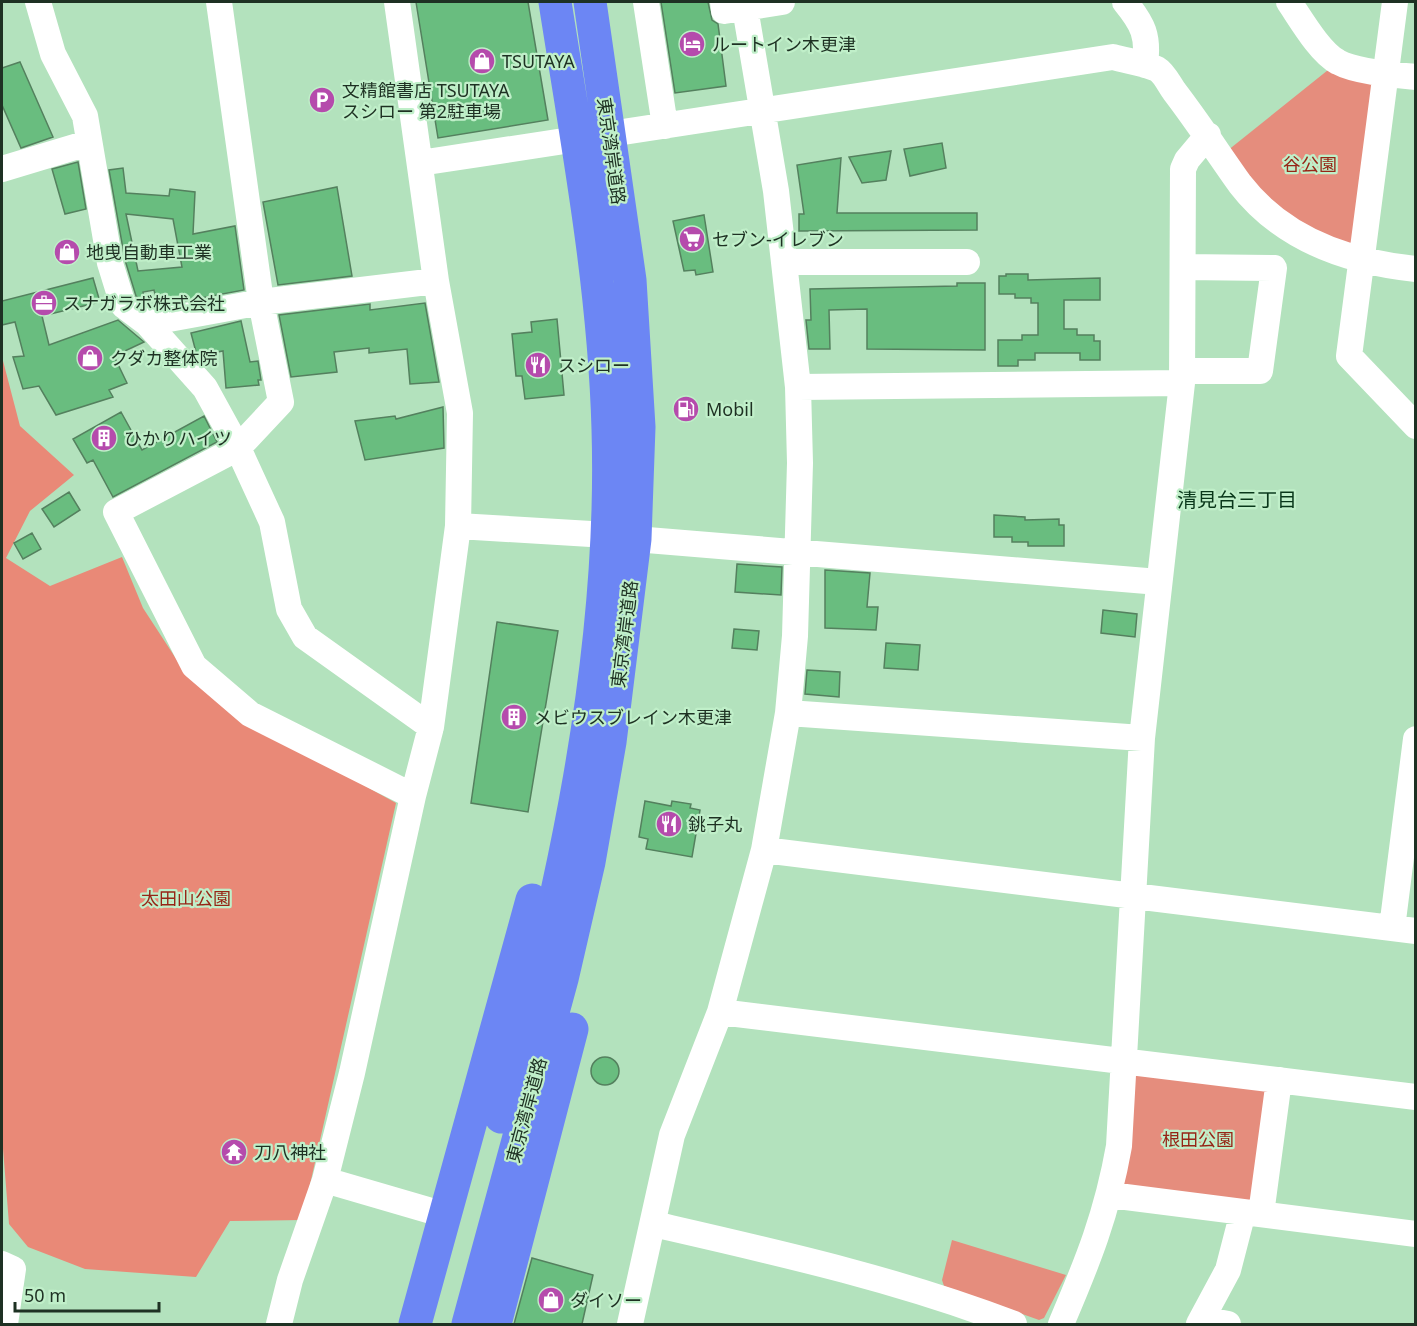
<svg xmlns="http://www.w3.org/2000/svg" width="1417" height="1326" viewBox="0 0 1417 1326" font-family="'Noto Sans','Noto Sans JP',sans-serif">
	<style>
		.green { fill: #e58d7d }
		.forest { fill: #e98977 }
		.building { fill: #69bd7f; stroke: #54805e; stroke-width: 1.5; fill-rule: evenodd }
		.lines { fill: none; stroke-linecap: round; stroke-linejoin: round }
		.minor { stroke: #fff; stroke-width: 26 }
		.highway { stroke: #6c86f4; stroke-width: 33 }
		.labels { text-anchor: middle; dominant-baseline: central; stroke-width: 4.5; stroke-linejoin: round; paint-order: stroke }
		.poi-label { font-size: 18px; fill: #1e3123; stroke: #c0efc9; text-anchor: start }
		.street-label { font-size: 18px; fill: #1e3123; stroke: #c0efc9 }
		.park-label { font-size: 18px; fill: #962516; stroke: #c0efc9 }
		.neighbourhood-label { font-size: 20px; fill: #09371a; stroke: #c0efc9 }
	</style>
	<rect width="100%" height="100%" fill="#b3e2bd"/>
	<path class="green" d="M1338 62 1384 74 1362 262 1330 252 1222 155Z
		M1127 1065 1273 1085 1258 1210 1116 1192Z
		M952 1240 1066 1275 1044 1318 1039 1320 944 1286 942 1280Z"/>
	<path class="forest" d="M2 357 20 426 74 475 30 511 6 558 50 586 122 557 143 608 186 674 246 720 396 803 302 1220 230 1221 196 1277 85 1269 28 1247 9 1224 2 1136Z"/>
	<path class="building" d="M416 2H528L548 120 438 138Z
		M661 2H708L712 20 718 24 726 86 675 93Z
		M20 62 53 137 21 148 2 105V68Z
		M942 143 946 168 910 176 904 149Z
		M891 151 886 180 862 183 849 157Z
		M841 158 837 213H977V230L799 231V214H804L797 165Z
		M78 162 86 209 65 214 52 169Z
		M123 168 126 193 169 196 170 189 195 192 193 234 235 226 244 290 158 306 154 290 143 292 145 302 136 296 125 260 109 170ZM126 214 173 219 182 267 138 271Z
		M337 187 352 276 278 285 263 202Z
		M704 215 713 272 696 275 695 270 684 271 673 221Z
		M1006 274H1028V280L1100 278V300H1064V329H1077V335H1094V341H1100V360H1080V353H1035V360H1018V366H998V340H1022V335H1038V303H1031V298H1015V294H999V276H1006Z
		M93 278 100 302 42 316 49 345 118 320 144 342 114 356 127 383 109 390 113 397 56 415 39 386 23 389 13 357 24 356 15 322 2 325V301Z
		M957 283H985V350L867 349V309L829 310 830 349H809L806 320H811L810 289 957 286Z
		M425 303 439 382 410 384 407 349 369 353V348L334 352 337 372 291 377 279 315 370 304V310Z
		M557 319 564 395 525 399 522 376H516L512 334 532 332 531 322Z
		M241 321 250 362 258 361 261 380H258L259 385 226 388 223 351 197 356 191 333Z
		M443 407 444 448 365 460 355 421 395 416 396 419Z
		M121 412 142 450 204 416 217 442 113 497 93 460 87 463 73 439Z
		M69 492 80 510 54 527 42 509Z
		M994 515 1025 517V520L1059 519V525H1064V546H1028V542H1012V537H994Z
		M32 533 41 549 23 559 14 543Z
		M737 564 782 567 781 595 735 592Z
		M825 570 870 573 867 607H878L876 630 825 628Z
		M1103 610 1137 614 1135 637 1101 633Z
		M497 622 558 631 528 812 471 803Z
		M734 629 759 631 757 650 732 648Z
		M886 643 920 645 918 670 884 668Z
		M807 670 840 672 839 697 805 694Z
		M645 801 671 806 672 801 691 804 690 808 700 810 692 857 646 849 648 839 639 837Z
		M591 1071a14 14 0 1 1 28 0a14 14 0 1 1-28 0Z
		M532 1258 593 1275 582 1324H514Z"/>
	<g class="lines">
		<path class="minor" d="M38 2 53 54 85 116 110 263 123 305 147 323 205 388 238 448 272 522 289 609 305 637 431 727
			M219 2 261 302 281 402 238 448 116 512 194 666 250 714 413 796
			M646 2 665 126
			M723 2 724 11 782 2
			M1125 2C1143 24 1149 36 1145 65
			M1289 2C1300 18 1320 53 1338 62 1356 72 1395 75 1416 77
			M1395 2 1349 356 1416 426
			M420 163 1113 57C1127 61 1144 63 1157 69 1164 73 1169 84 1174 91 1197 121 1218 153 1240 184 1283 240 1348 262 1416 269
			M2 169 88 143
			M786 262H967
			M147 323 261 302 436 281
			M1183 371H1260L1274 268 1183 267
			M798 387 1182 383
			M458 526 591 534
			M635 539 1159 582
			M788 713 1142 738
			M764 850 1416 931
			M1392 928 1416 739
			M720 1012 1416 1097
			M325 1180 445 1215
			M1110 1195 1416 1234
			M1261 1214 1279 1080
			M653 1224C775 1252 897 1279 1014 1324
			M2 1264 13 1269 5 1324
			M1202 1319 1228 1324
			M279 1324 290 1280 325 1180 352 1073 413 796 431 727 458 526 460 413 436 281 397 2
			M630 1324 672 1135 720 1012 764 850 788 713 795 636 800 463 798 387 776 191 744 2
			M1061 1324C1088 1261 1107 1214 1119 1146L1142 738 1182 383 1183 169 1187 160 1208 135
			M1199 1324 1228 1270 1243 1212"/>
		<path class="highway" d="M501 1117C561 897 615 659 608 429 604 285 577 143 555 2
			M415 1324 532 900
			M468 1324 562 979 589 862 610 742 635 539 639 427 630 280 590 2
			M495 1324 572 1029"/>
	</g>
	<defs>
		<symbol id="hotel-disc" viewBox="-11 -11 22 22"><circle r="9.5" fill="#b54bac" stroke="#c0efc9"/><path d="M-6-4.5h1.5V1H6V5H4.5V3h-9V5H-6ZM-4 0a1.8 1.8 0 1 1 3.6 0ZM.5 0V-2.5h3Q6-2.5 6 0Z" fill="#fff"/></symbol>
		<symbol id="shop-disc" viewBox="-11 -11 22 22"><circle r="9.5" fill="#b54bac" stroke="#c0efc9"/><path d="M-5-2.5h2.3a2.7 3.5 0 0 1 5.4 0H5L5.5 6h-11ZM-1.5-2.5h3a1.5 2.3 0 0 0-3 0Z" fill="#fff"/></symbol>
		<symbol id="parking-disc" viewBox="-11 -11 22 22"><circle r="9.5" fill="#b54bac" stroke="#c0efc9"/><path d="M-3.5-5.5H1a3.5 3.5 0 0 1 0 7H-1V5.5H-3.5ZM-1-3.4V-.6H.8a1.4 1.4 0 0 0 0-2.8Z" fill="#fff"/></symbol>
		<symbol id="supermarket-disc" viewBox="-11 -11 22 22"><circle r="9.5" fill="#b54bac" stroke="#c0efc9"/><path d="M-6-5.5h2.5l.6 2H6L4.5 2H-2.5L-4.4-4H-6ZM-1.5 3.2a1.3 1.3 0 1 0 .1 0ZM3 3.2a1.3 1.3 0 1 0 .1 0Z" fill="#fff"/></symbol>
		<symbol id="office-disc" viewBox="-11 -11 22 22"><circle r="9.5" fill="#b54bac" stroke="#c0efc9"/><path d="M-6-3h4V-5.5h4V-3h4V5H-6ZM-1-4.5V-3h2v-1.5ZM-6 0V1H6V0Z" fill="#fff"/></symbol>
		<symbol id="restaurant-disc" viewBox="-11 -11 22 22"><circle r="9.5" fill="#b54bac" stroke="#c0efc9"/><path d="M-5-6h1v4h1v-4h1v4h1v-4h1v5L-1.5 .5V6h-2V.5L-5-1ZM5-6V6H3V1.5H1.5Q1.5-4 5-6Z" fill="#fff"/></symbol>
		<symbol id="fuel-disc" viewBox="-11 -11 22 22"><circle r="9.5" fill="#b54bac" stroke="#c0efc9"/><path d="M-5.5-6h7V0h2V4h1.3V-2.5L3-4.5l.8-.8L6-3V5H2.5V1h-1V6h-7ZM-4.2-4.7v3.2H.2V-4.7Z" fill="#fff"/></symbol>
		<symbol id="building-disc" viewBox="-11 -11 22 22"><circle r="9.5" fill="#b54bac" stroke="#c0efc9"/><path d="M-4-6H4V6H1V3H-1V6H-4ZM-2.5-4.3h1.7v1.8h-1.7ZM.8-4.3h1.7v1.8H.8ZM-2.5-1h1.7V.8h-1.7ZM.8-1h1.7V.8H.8Z" fill="#fff"/></symbol>
		<symbol id="temple-disc" viewBox="-11 -11 22 22"><circle r="9.5" fill="#b54bac" stroke="#c0efc9"/><path d="M0-6L5-2H3V0L6.5 2.5H4V6H1.5V3h-3V6H-4V2.5H-6.5L-3 0V-2H-5Z" fill="#fff"/></symbol>
	</defs>
	<g fill-rule="evenodd">
		<use href="#hotel-disc" x="677" y="29" width="30" height="30"/>
		<use href="#shop-disc" x="467" y="46" width="30" height="30"/>
		<use href="#parking-disc" x="307" y="85" width="30" height="30"/>
		<use href="#supermarket-disc" x="677" y="224" width="30" height="30"/>
		<use href="#shop-disc" x="52" y="237" width="30" height="30"/>
		<use href="#office-disc" x="29" y="288" width="30" height="30"/>
		<use href="#shop-disc" x="75" y="343" width="30" height="30"/>
		<use href="#restaurant-disc" x="523" y="350" width="30" height="30"/>
		<use href="#fuel-disc" x="671" y="394" width="30" height="30"/>
		<use href="#building-disc" x="89" y="423" width="30" height="30"/>
		<use href="#building-disc" x="499" y="702" width="30" height="30"/>
		<use href="#restaurant-disc" x="654" y="809" width="30" height="30"/>
		<use href="#temple-disc" x="219" y="1137" width="30" height="30"/>
		<use href="#shop-disc" x="536" y="1285" width="30" height="30"/>
	</g>
	<g class="labels">
		<g class="poi-label">
			<text x="712" y="44">ルートイン木更津</text>
			<text x="502" y="61">TSUTAYA</text>
			<text x="342" y="90">文精館書店 TSUTAYA<tspan x="342" dy="21">スシロー 第2駐車場</tspan></text>
			<text x="712" y="239">セブン-イレブン</text>
			<text x="86" y="252">地曵自動車工業</text>
			<text x="63" y="303">スナガラボ株式会社</text>
			<text x="110" y="358">クダカ整体院</text>
			<text x="558" y="365">スシロー</text>
			<text x="706" y="409">Mobil</text>
			<text x="124" y="438">ひかりハイツ</text>
			<text x="534" y="717">メビウスブレイン木更津</text>
			<text x="688" y="824">銚子丸</text>
			<text x="254" y="1152">刀八神社</text>
			<text x="570" y="1300">ダイソー</text>
		</g>
		<g class="street-label">
			<text transform="translate(612 151) rotate(82)">東京湾岸道路</text>
			<text transform="translate(624 634) rotate(-83)">東京湾岸道路</text>
			<text transform="translate(526 1110) rotate(-75)">東京湾岸道路</text>
		</g>
		<g class="park-label">
			<text x="1310" y="164">谷公園</text>
			<text x="186" y="898">太田山公園</text>
			<text x="1198" y="1139">根田公園</text>
		</g>
		<g class="neighbourhood-label">
			<text x="1237" y="499">清見台三丁目</text>
		</g>
	</g>
	<rect width="1417" height="1326" fill="none" stroke="#1e3123" stroke-width="6"/>
	<path d="M15 1302v9h144v-9" fill="none" stroke="#1e3123" stroke-width="3"/>
	<text x="24" y="1302" font-size="18" fill="#1e3123" stroke="#c0efc9" stroke-width="4.5" paint-order="stroke">50 m</text>
</svg>
